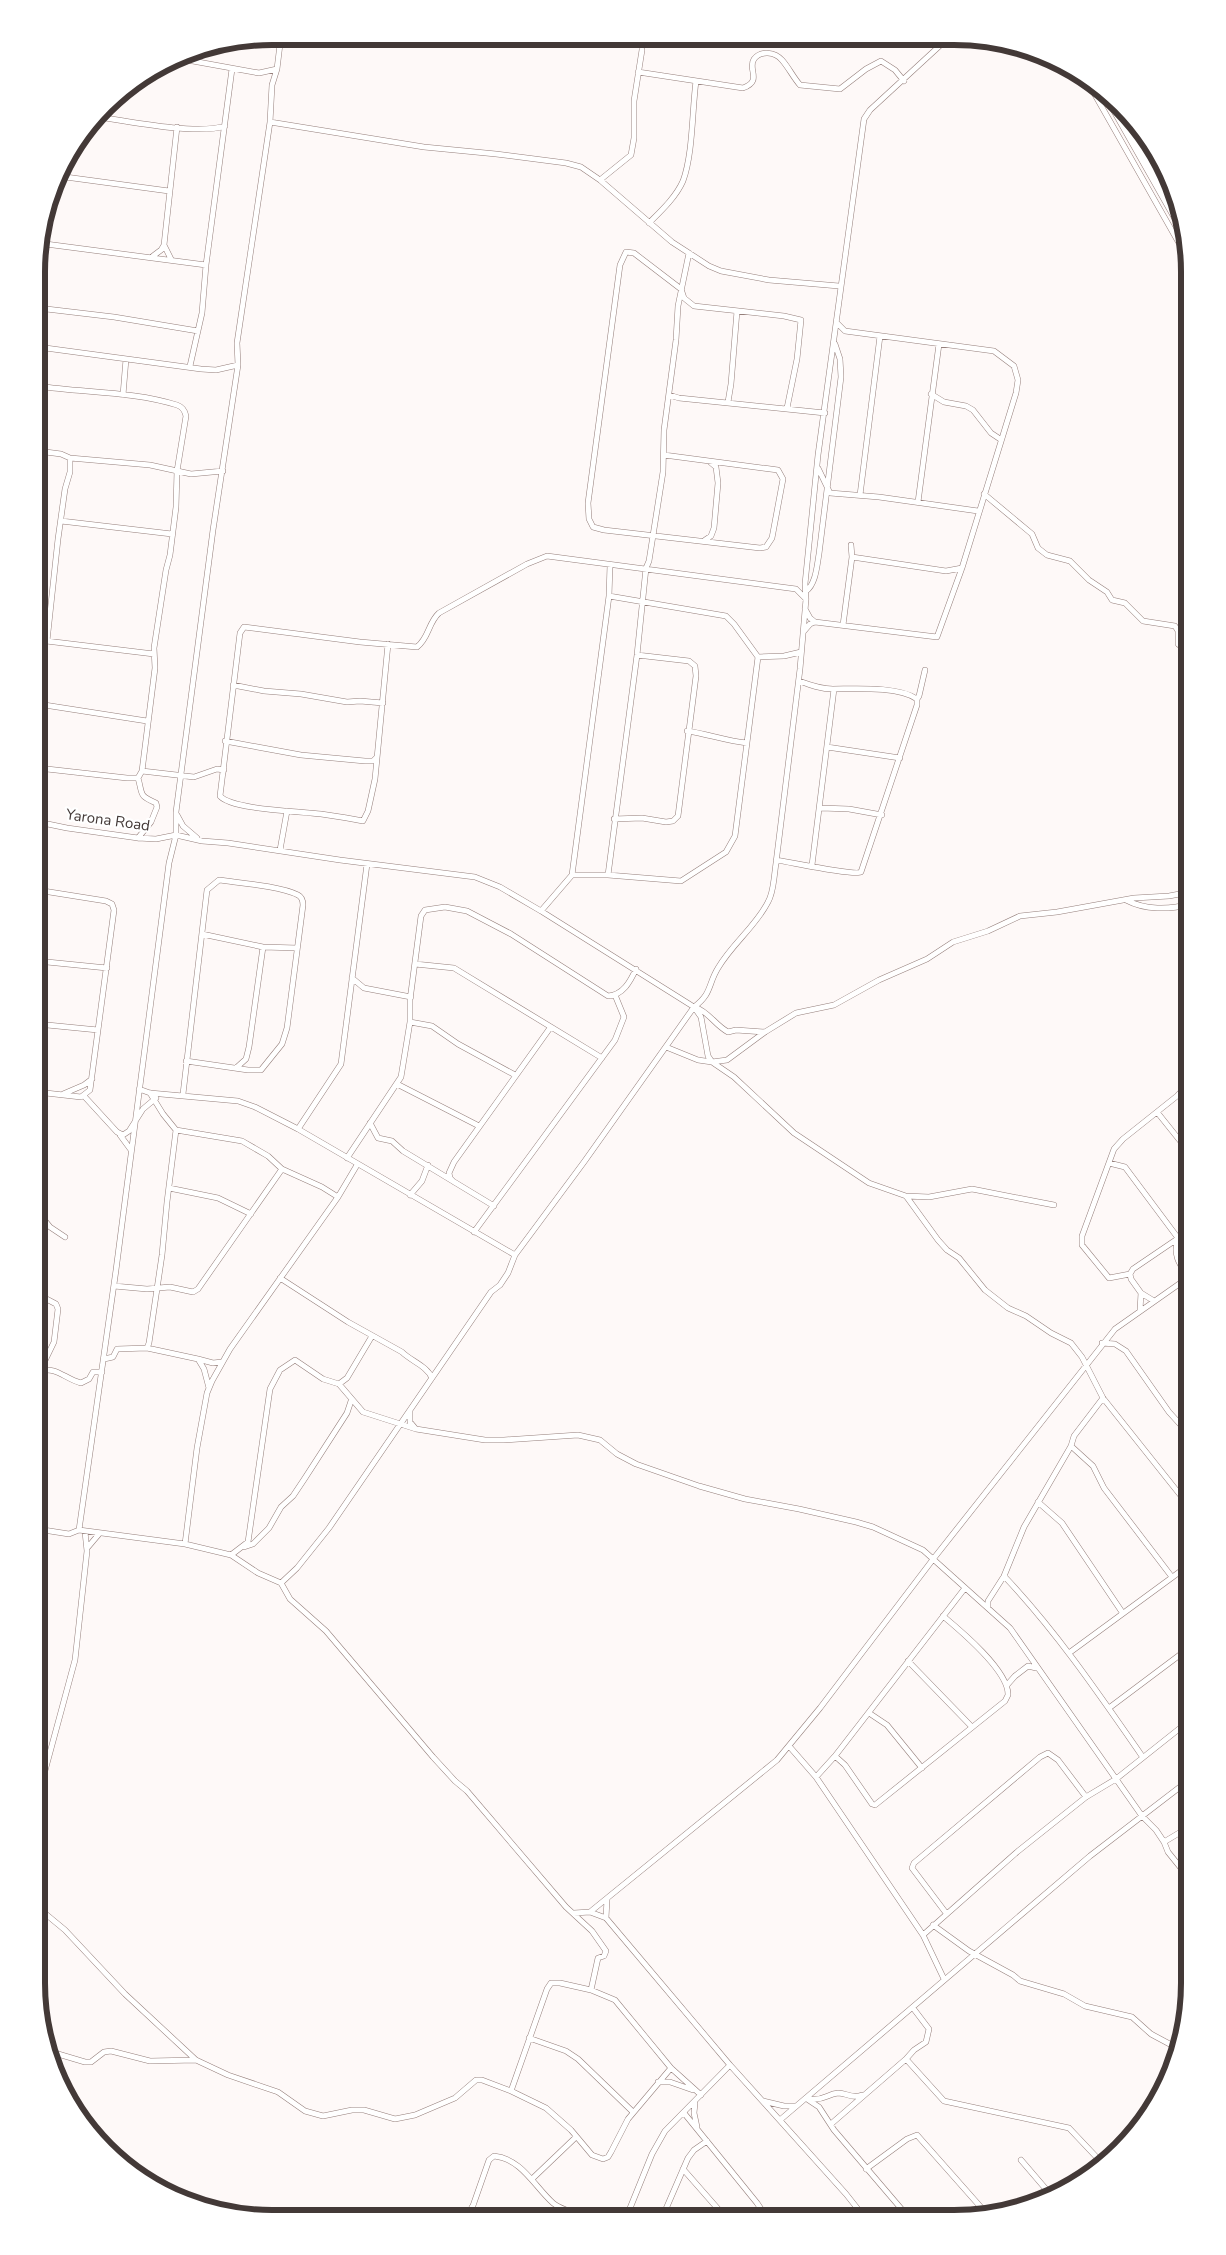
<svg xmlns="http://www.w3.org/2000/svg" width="1226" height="2255" viewBox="0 0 1226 2255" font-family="'Nunito Sans',sans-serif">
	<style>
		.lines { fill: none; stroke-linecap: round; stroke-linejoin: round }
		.street-casing { stroke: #957f7b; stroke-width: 6 }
		.highway-casing { stroke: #957f7b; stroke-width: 10 }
		.street { stroke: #fff; stroke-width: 5 }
		.highway { stroke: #fff; stroke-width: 9 }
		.labels { text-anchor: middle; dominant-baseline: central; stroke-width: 4.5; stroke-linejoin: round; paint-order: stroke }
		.street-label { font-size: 15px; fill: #433937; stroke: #fff }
		.rim { fill: none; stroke: #433937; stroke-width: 6 }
	</style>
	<rect width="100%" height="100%" fill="#fef9f8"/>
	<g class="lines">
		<defs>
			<path id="street" d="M176 58 259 73 277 69
				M638 72 743 88C763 81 747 69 754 59 761 50 775 52 782 60 789 68 793 77 800 85L840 89 866 69 881 61 895 70 904 81
				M1086 79 1188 259
				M99 117C131 122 197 135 225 126
				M270 122 424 147 496 154 566 163 581 167 600 180 672 242 709 266 721 271 769 280 839 286
				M58 176 169 191
				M600 180 631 155 634 138V101L642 50
				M649 223C661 211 676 197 683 181 693 154 692 111 696 81
				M38 243 206 265
				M153 256 161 250 164 245
				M171 259 164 245 177 127
				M38 308 114 317 198 331
				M38 347 201 369 216 370 238 365
				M190 366 202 313 206 265 232 69
				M38 386C83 393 133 391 177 405 183 407 185 411 186 416L177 471 176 507 170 555 166 570 154 648 155 668 142 771 194 777 217 769 224 770
				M931 394 944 402 966 406 973 410 991 433 1000 439
				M123 395 126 359
				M669 395 679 398 825 413
				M728 402 731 384 737 311
				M38 451 61 454 70 458 150 465 191 474 223 471
				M664 455 778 470 783 479 772 538 766 547 760 548 604 530 593 527 589 519 588 503 620 265 626 252 634 253 681 289 684 298 694 306 784 316 801 320 797 359 787 408
				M818 468 830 493 879 497 978 511
				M984 494 1032 534 1038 548 1047 555 1070 561 1089 580 1107 592 1112 600 1125 603 1143 621 1175 626 1178 631V644L1190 653
				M860 495 880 336
				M918 502 939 344
				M61 521 172 534
				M705 540 711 536 714 528 718 483 716 467 710 462
				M852 557 946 571 962 568
				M806 591C816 584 817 565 819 554L841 377 840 359 835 344
				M805 609 810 618 815 622
				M843 625 852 557 851 545
				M804 631 810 624 815 622 937 637 962 568 1016 393 1018 380 1014 366 994 351 845 331 837 323
				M38 640 154 654
				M47 641 58 539 65 489 70 472V458
				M388 644 375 779 368 811 363 821C349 818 335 816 321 814 300 811 232 810 220 796L240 633 244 627 360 642 417 647C429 638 428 623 439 613L527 564 547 556 796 589 806 599
				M758 657 784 656 801 652
				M799 681C810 685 821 689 833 689 855 689 898 686 917 699
				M233 685 264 691 301 694 347 702 360 701 383 703
				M38 704 147 721
				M687 731C708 734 726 741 747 743
				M225 741 301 755 365 761H373L376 758
				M827 747 900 758
				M38 768 127 778H138L142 771
				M821 808 849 809 882 815
				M177 815 183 826 197 838
				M614 819 642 818 666 822 673 821 678 816 696 676 695 666 689 661 637 655
				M38 822 67 828 138 838 156 839 176 835 202 841 228 843 340 860 475 877 500 887 541 911 694 1007C712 994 708 984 718 968 732 944 756 926 768 902 772 895 773 887 774 879L800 669 806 599 805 584 818 455 864 119 870 110 946 40
				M138 838 151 822 157 807 156 803C138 795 143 795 138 778
				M280 850 287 811
				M776 860C790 862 855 876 861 872L917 705V699L919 696 925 670
				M812 865 834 689
				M572 875H608L681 881 726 852 735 836 758 657 734 624 726 616 609 596
				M608 875 637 655 646 568 649 561 663 472 664 430 676 340 678 306 689 253
				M1126 900C1145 910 1169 910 1190 904
				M541 911 572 875 609 596 610 565
				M202 934 263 947 297 948
				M37 961 107 968
				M415 964 454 968 602 1058
				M352 978 364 988 411 997
				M694 1007 701 1017 708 1056 712 1062 734 1077 794 1133 869 1183 906 1196 938 1240 947 1250 959 1258 985 1290 1008 1308 1026 1316 1051 1333 1071 1343 1082 1357 1103 1398 1189 1506
				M695 1007C709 1012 715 1025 728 1032L736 1030 765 1032
				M410 1022 432 1026 458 1044 515 1075
				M37 1024 98 1030
				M666 1047 698 1060 712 1062 727 1060 765 1032 796 1013 834 1005 879 980 927 959 953 942 988 931 1020 916 1057 912 1134 898 1169 896 1190 892
				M236 1068 246 1059 249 1047 263 947
				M397 1084 479 1126
				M139 1089 150 1093 238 1101 255 1107 298 1129 515 1255
				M37 1092 81 1097 90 1090 114 910 112 904 106 901 37 890
				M150 1093 163 1114 176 1130 167 1202 162 1255 149 1343 147 1348 198 1359 204 1369 209 1388
				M63 1094 84 1085 92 1079
				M183 1094 207 890 219 880C240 883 280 886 298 895 302 897 303 901 303 905L287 1028 282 1044 261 1070H248L186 1061
				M84 1096 117 1132 123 1135 129 1131 143 1109 156 1098
				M1157 1112 1189 1152
				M370 1123 378 1138 392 1141 403 1151 494 1206
				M298 1129 341 1064 367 864
				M176 1130 242 1141 268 1156 282 1169 322 1187 338 1197
				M120 1135 131 1150
				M347 1158 401 1077 410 1022V1000L421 916 425 910 445 907 467 911 511 934 608 996C623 995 630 982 636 969
				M1109 1163 1125 1167 1178 1238C1172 1255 1180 1265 1189 1278
				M454 1182 450 1178 449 1173 454 1162 550 1028
				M169 1188 218 1198 251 1214
				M410 1195 422 1181 428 1165
				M906 1196 929 1197 972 1189 1054 1205
				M37 1211 50 1227 65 1237
				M1189 1231 1133 1269 1130 1274 1109 1278 1082 1245V1236L1114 1149 1123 1139 1177 1096 1190 1082
				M474 1232 615 1040 624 1017 615 995
				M1130 1274 1131 1279 1141 1293 1140 1310
				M280 1278 348 1322 402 1352C411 1361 427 1366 432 1378
				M114 1286 147 1289 170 1287 193 1292 198 1289 282 1169
				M1141 1293 1154 1301
				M1102 1343 1115 1344 1126 1351 1169 1412 1189 1434
				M104 1359 113 1357 117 1349 147 1348
				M198 1359 213 1363 222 1362
				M37 1372 40 1371 54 1342 58 1309 56 1304 37 1294
				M39 1380 40 1371C56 1366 65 1379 81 1383L89 1379 93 1372H102
				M339 1384 363 1412 416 1429 485 1440H504L578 1435 600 1440 617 1454 636 1464 699 1486 745 1499 799 1509 856 1522 873 1527 923 1550 1010 1628 1142 1816 1156 1830 1164 1842 1168 1852 1189 1878
				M37 1397 42 1386 37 1378
				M410 1411V1422L415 1428
				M1071 1446 1093 1466 1104 1488 1172 1577
				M1038 1502 1062 1523 1122 1612
				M37 1529 69 1534 79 1530 116 1270 169 863 176 835V812L213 530 238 365 237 343 270 122 272 85 277 69 281 36
				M79 1530 185 1544 231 1555 258 1573 281 1583 290 1599 326 1631 433 1757 455 1781 467 1791 566 1907 592 1931 606 1951 604 1956 598 1958 591 1990
				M185 1544 197 1448 207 1393 212 1381 230 1349 338 1197 357 1165
				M88 1547 99 1534
				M244 1547 253 1544 269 1528 281 1507 293 1496 305 1478 347 1413 351 1401
				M231 1555 248 1542 270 1389 280 1370 295 1360 323 1379 339 1384 347 1378 372 1336
				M1004 1576C1056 1631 1099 1694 1142 1756
				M281 1583 297 1568 329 1528 480 1308 491 1292 500 1285 508 1273 515 1255 584 1162 694 1007
				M988 1608V1601L1004 1576 1024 1527 1071 1446 1074 1436 1103 1398
				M1069 1653 1189 1565
				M908 1661 972 1727
				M1007 1685 1015 1676 1028 1666 1036 1668
				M1109 1708 1189 1648
				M869 1713 887 1725 922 1768
				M789 1746 816 1777 923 1935 944 1979
				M835 1756 845 1765 872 1804 875 1805 1005 1701 1008 1695C1009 1671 961 1631 943 1616
				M816 1777 835 1756 965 1588
				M36 1804 75 1660 87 1551 85 1532
				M1164 1842 1189 1827
				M36 1906 65 1930 125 1994 196 2060 228 2075 278 2092 305 2111 323 2116 352 2110H364L395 2119 415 2115 455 2098 476 2080H482L511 2091
				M590 1912 777 1760 820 1708 934 1558 1115 1329 1189 1277
				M574 1913 590 1912 606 1918 730 2065 846 2194 865 2218
				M946 1913 912 1868 914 1863 1040 1757 1048 1753 1058 1760 1086 1797
				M606 1918 607 1899
				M933 1925 969 1951 1013 1975 1020 1981 1064 1994 1085 2006 1132 2017 1151 2034 1179 2049
				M923 1935 1017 1852 1086 1797 1116 1779 1189 1721
				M529 2038 566 2051 578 2059 633 2112
				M48 2051 85 2062H91L104 2052 111 2051 150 2061 196 2060
				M906 2059 944 2101 1069 2128 1103 2164
				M671 2068 628 2119 611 2152 608 2157 603 2159 592 2155 571 2130 546 2108 511 2091 547 1989 551 1983H560L591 1990 615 2000 671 2068 701 2095
				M658 2082H670L693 2090
				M807 2099 819 2107 834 2130 910 2219
				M810 2099C824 2101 827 2094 838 2093 847 2093 852 2099 862 2095
				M763 2101 784 2106H796
				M695 2103 694 2113 697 2127
				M684 2113 757 2203 767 2218
				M780 2120 1090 1856 1189 1780
				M831 2124 906 2059 914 2050 926 2042 929 2029 913 2008
				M1021 2160 1051 2195
				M683 2169 726 2218
				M866 2169 907 2139 917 2135 986 2213
				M532 2179 576 2137
				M472 2207 483 2217
				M469 2217 489 2160 494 2156C522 2159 534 2186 553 2203 561 2210 572 2210 580 2218
				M626 2218 652 2154 665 2131 730 2065
				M662 2218 688 2158 694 2150 707 2141
				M853 2218 859 2212"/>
			<path id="highway" d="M1106 93 1183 229"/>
		</defs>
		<use href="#street" class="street-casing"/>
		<use href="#highway" class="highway-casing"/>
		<use href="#street" class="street"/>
		<use href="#highway" class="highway"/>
	</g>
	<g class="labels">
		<g class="street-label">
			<text transform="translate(108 820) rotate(8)">Yarona Road</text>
		</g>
	</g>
	<path d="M0 0H1226V2255H0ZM272 45H954A227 227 0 0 1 1181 272V1983A227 227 0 0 1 954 2210H272A227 227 0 0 1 45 1983V272A227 227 0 0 1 272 45Z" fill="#fff" fill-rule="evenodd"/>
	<path class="rim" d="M272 45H954A227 227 0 0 1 1181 272V1983A227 227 0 0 1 954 2210H272A227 227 0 0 1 45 1983V272A227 227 0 0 1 272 45Z"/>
</svg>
